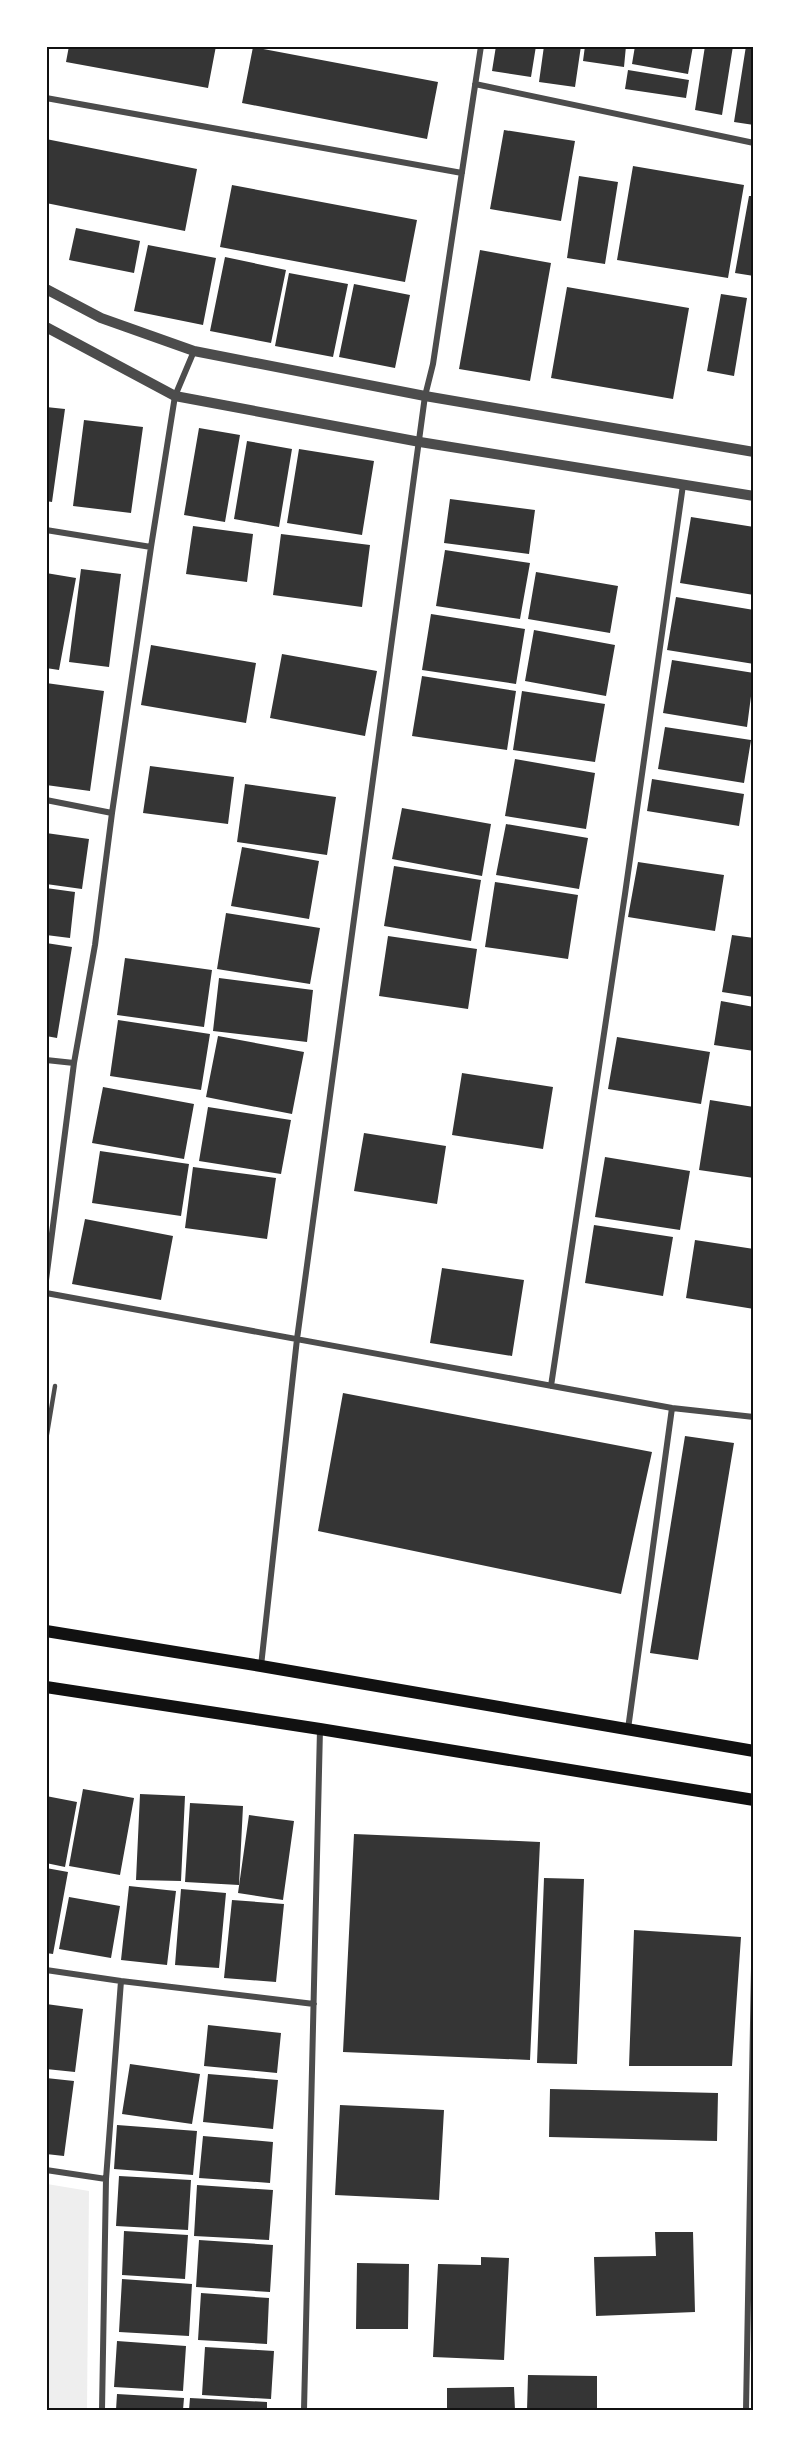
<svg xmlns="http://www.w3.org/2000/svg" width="800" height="2457" viewBox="0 0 800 2457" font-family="Rubik,sans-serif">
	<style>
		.green { fill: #eee }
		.building { fill: #353535 }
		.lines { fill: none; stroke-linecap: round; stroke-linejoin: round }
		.service { stroke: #4c4c4c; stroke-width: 4.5 }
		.minor { stroke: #4c4c4c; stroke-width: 6 }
		.tertiary { stroke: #4c4c4c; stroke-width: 10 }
		.secondary { stroke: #111; stroke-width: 12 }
		.neatline { fill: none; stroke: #111; stroke-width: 2 }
	</style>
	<rect width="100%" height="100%" fill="#fff"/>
	<path class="green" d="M47 2184 89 2191 87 2410H47Z"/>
	<path class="building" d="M69 46H216L208 88 66 62Z
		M496 46H536L531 77 492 71Z
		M544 46H581L575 87 539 82Z
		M585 46H626L624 67 583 61Z
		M635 46H693L688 74 632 64Z
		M705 46H733L722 115 695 110Z
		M746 46H754V125L734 122Z
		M253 47 438 82 427 139 242 103Z
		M628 70 689 80 686 98 625 89Z
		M504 130 575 141 561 221 490 209Z
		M46 139 197 169 185 231 46 203Z
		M633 166 744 185 728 278 617 260Z
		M579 176 618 182 605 264 567 258Z
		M232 185 417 220 405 282 220 247Z
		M749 196H754V276L735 273Z
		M76 228 140 241 134 273 69 260Z
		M148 245 216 258 203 325 134 311Z
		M480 250 551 263 530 381 459 369Z
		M225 257 286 270 271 343 210 331Z
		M289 273 348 284 333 357 275 346Z
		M354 284 410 295 395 368 339 357Z
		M567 287 689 308 673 399 551 378Z
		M721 294 747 298 734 376 707 371Z
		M46 407 65 409 52 502 46 501Z
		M84 420 143 427 131 513 73 506Z
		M199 428 240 435 225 522 184 515Z
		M247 441 292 449 279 527 234 519Z
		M299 449 374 461 362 535 287 523Z
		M450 499 535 510 529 554 444 543Z
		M691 517 754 527V595L680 583Z
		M193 526 253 534 247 582 186 574Z
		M281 534 370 545 362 607 273 595Z
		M445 550 530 563 520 619 436 606Z
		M81 569 121 574 109 667 69 662Z
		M536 572 618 586 610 633 528 619Z
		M46 573 76 578 59 670 46 668Z
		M676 597 754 610V664L667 650Z
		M431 614 525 629 516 684 422 670Z
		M534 630 615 645 606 696 525 681Z
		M151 645 256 663 246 723 141 705Z
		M282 654 377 671 365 736 270 718Z
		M672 660 754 673 747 727 663 713Z
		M422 676 516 691 507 750 412 736Z
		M46 683 104 691 90 791 46 785Z
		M522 691 605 704 595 762 513 750Z
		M665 727 751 740 744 783 658 769Z
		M515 759 595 773 586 829 505 816Z
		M150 766 234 777 228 824 143 813Z
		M652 779 744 794 739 826 647 811Z
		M245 784 336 797 327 855 237 842Z
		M402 808 491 824 482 876 392 859Z
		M506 824 588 838 579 889 496 875Z
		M46 833 89 839 82 889 46 884Z
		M242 847 319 861 309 919 231 906Z
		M638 862 724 875 715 931 628 917Z
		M394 866 481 880 471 941 384 926Z
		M495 882 578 895 568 959 485 947Z
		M46 888 75 892 70 938 46 935Z
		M226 913 320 928 310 984 217 969Z
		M732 935 754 938V997L722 992Z
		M388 936 477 949 468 1009 379 996Z
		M46 943 72 947 57 1038 46 1036Z
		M125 958 212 970 204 1027 117 1015Z
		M219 978 313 990 307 1042 213 1031Z
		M721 1001 754 1007V1051L714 1045Z
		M118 1020 210 1034 201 1090 110 1076Z
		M218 1036 304 1052 292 1114 206 1097Z
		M617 1037 710 1052 701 1104 608 1089Z
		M462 1073 553 1087 543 1149 452 1135Z
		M103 1087 194 1104 184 1159 92 1143Z
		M710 1100 754 1107V1178L699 1170Z
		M208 1107 291 1120 281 1174 199 1161Z
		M364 1133 446 1146 437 1204 354 1191Z
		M100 1151 189 1164 181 1216 92 1203Z
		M605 1157 690 1171 680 1230 595 1217Z
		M193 1167 276 1178 267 1239 185 1228Z
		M85 1219 173 1236 161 1300 72 1284Z
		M594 1225 673 1237 663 1296 585 1283Z
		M695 1240 754 1249V1309L686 1298Z
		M442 1268 524 1280 512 1356 430 1343Z
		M343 1393 652 1452 621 1594 318 1531Z
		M685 1436 734 1443 698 1660 650 1653Z
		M83 1789 134 1798 120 1875 69 1866Z
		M140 1794 185 1796 181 1881 136 1880Z
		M46 1796 77 1802 65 1867 46 1863Z
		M190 1803 243 1806 239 1885 185 1882Z
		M249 1815 294 1821 283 1900 238 1893Z
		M354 1834 540 1842 530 2060 343 2052Z
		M46 1868 68 1872 53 1954 46 1953Z
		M544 1878 584 1879 577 2064 537 2063Z
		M129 1886 176 1891 167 1965 121 1960Z
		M181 1889 226 1893 219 1968 175 1965Z
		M69 1897 120 1906 111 1958 59 1949Z
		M232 1900 284 1904 276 1982 224 1978Z
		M634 1930 741 1937 732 2066H629Z
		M46 2004 83 2009 75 2072 46 2069Z
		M208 2025 281 2033 277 2073 204 2066Z
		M130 2064 200 2074 192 2124 122 2114Z
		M208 2074 278 2080 273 2129 203 2122Z
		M46 2078 74 2081 64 2156 46 2154Z
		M550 2089 718 2093 717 2141 549 2137Z
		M340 2105 444 2110 439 2200 335 2195Z
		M117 2125 197 2131 193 2175 114 2169Z
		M203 2136 273 2142 270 2183 199 2178Z
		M119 2176 191 2180 188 2230 116 2226Z
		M197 2185 273 2190 269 2240 194 2236Z
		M124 2231 188 2235 185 2279 122 2275Z
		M655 2232H693L695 2312 596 2316 594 2257 656 2256Z
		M199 2240 273 2245 270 2292 196 2287Z
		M481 2257 509 2258 504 2360 433 2357 438 2264 481 2265Z
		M357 2263 409 2264 408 2329H356Z
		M122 2279 192 2284 189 2336 119 2332Z
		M201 2293 269 2298 267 2344 198 2340Z
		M117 2341 186 2346 183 2391 114 2387Z
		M205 2347 274 2351 271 2399 202 2395Z
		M528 2375 597 2376V2410H527Z
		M514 2387 515 2410H447V2388Z
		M117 2394 184 2398 183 2410H116Z
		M190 2398 267 2402V2410H189Z
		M623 2408 660 2409V2410H623Z"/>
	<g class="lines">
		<path class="service" d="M46 1440 55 1386"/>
		<path class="minor" d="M475 84 754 143
			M46 98 462 173
			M46 530 151 547
			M46 800 112 813
			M46 1060 74 1063
			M46 1280 74 1063 95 945 112 813 151 547 175 396 194 351
			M46 1293 672 1408 754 1417
			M551 1386 625 894 683 485
			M261 1666 297 1339 425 396 433 364 481 46
			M628 1729 672 1408
			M46 1970 121 1981 314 2004
			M46 2170 106 2179
			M102 2410 106 2179 121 1981
			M304 2410 320 1729
			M746 2410 754 1968"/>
		<path class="tertiary" d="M46 289 101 318 194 351 425 396 754 452
			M46 327 175 396 420 442 754 496"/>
		<path class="secondary" d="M46 1631 261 1666 754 1751
			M46 1687 320 1729 754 1800"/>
	</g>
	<rect width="800" height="2457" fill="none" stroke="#ffffff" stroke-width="96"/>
	<rect x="48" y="48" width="704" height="2361" class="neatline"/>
</svg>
